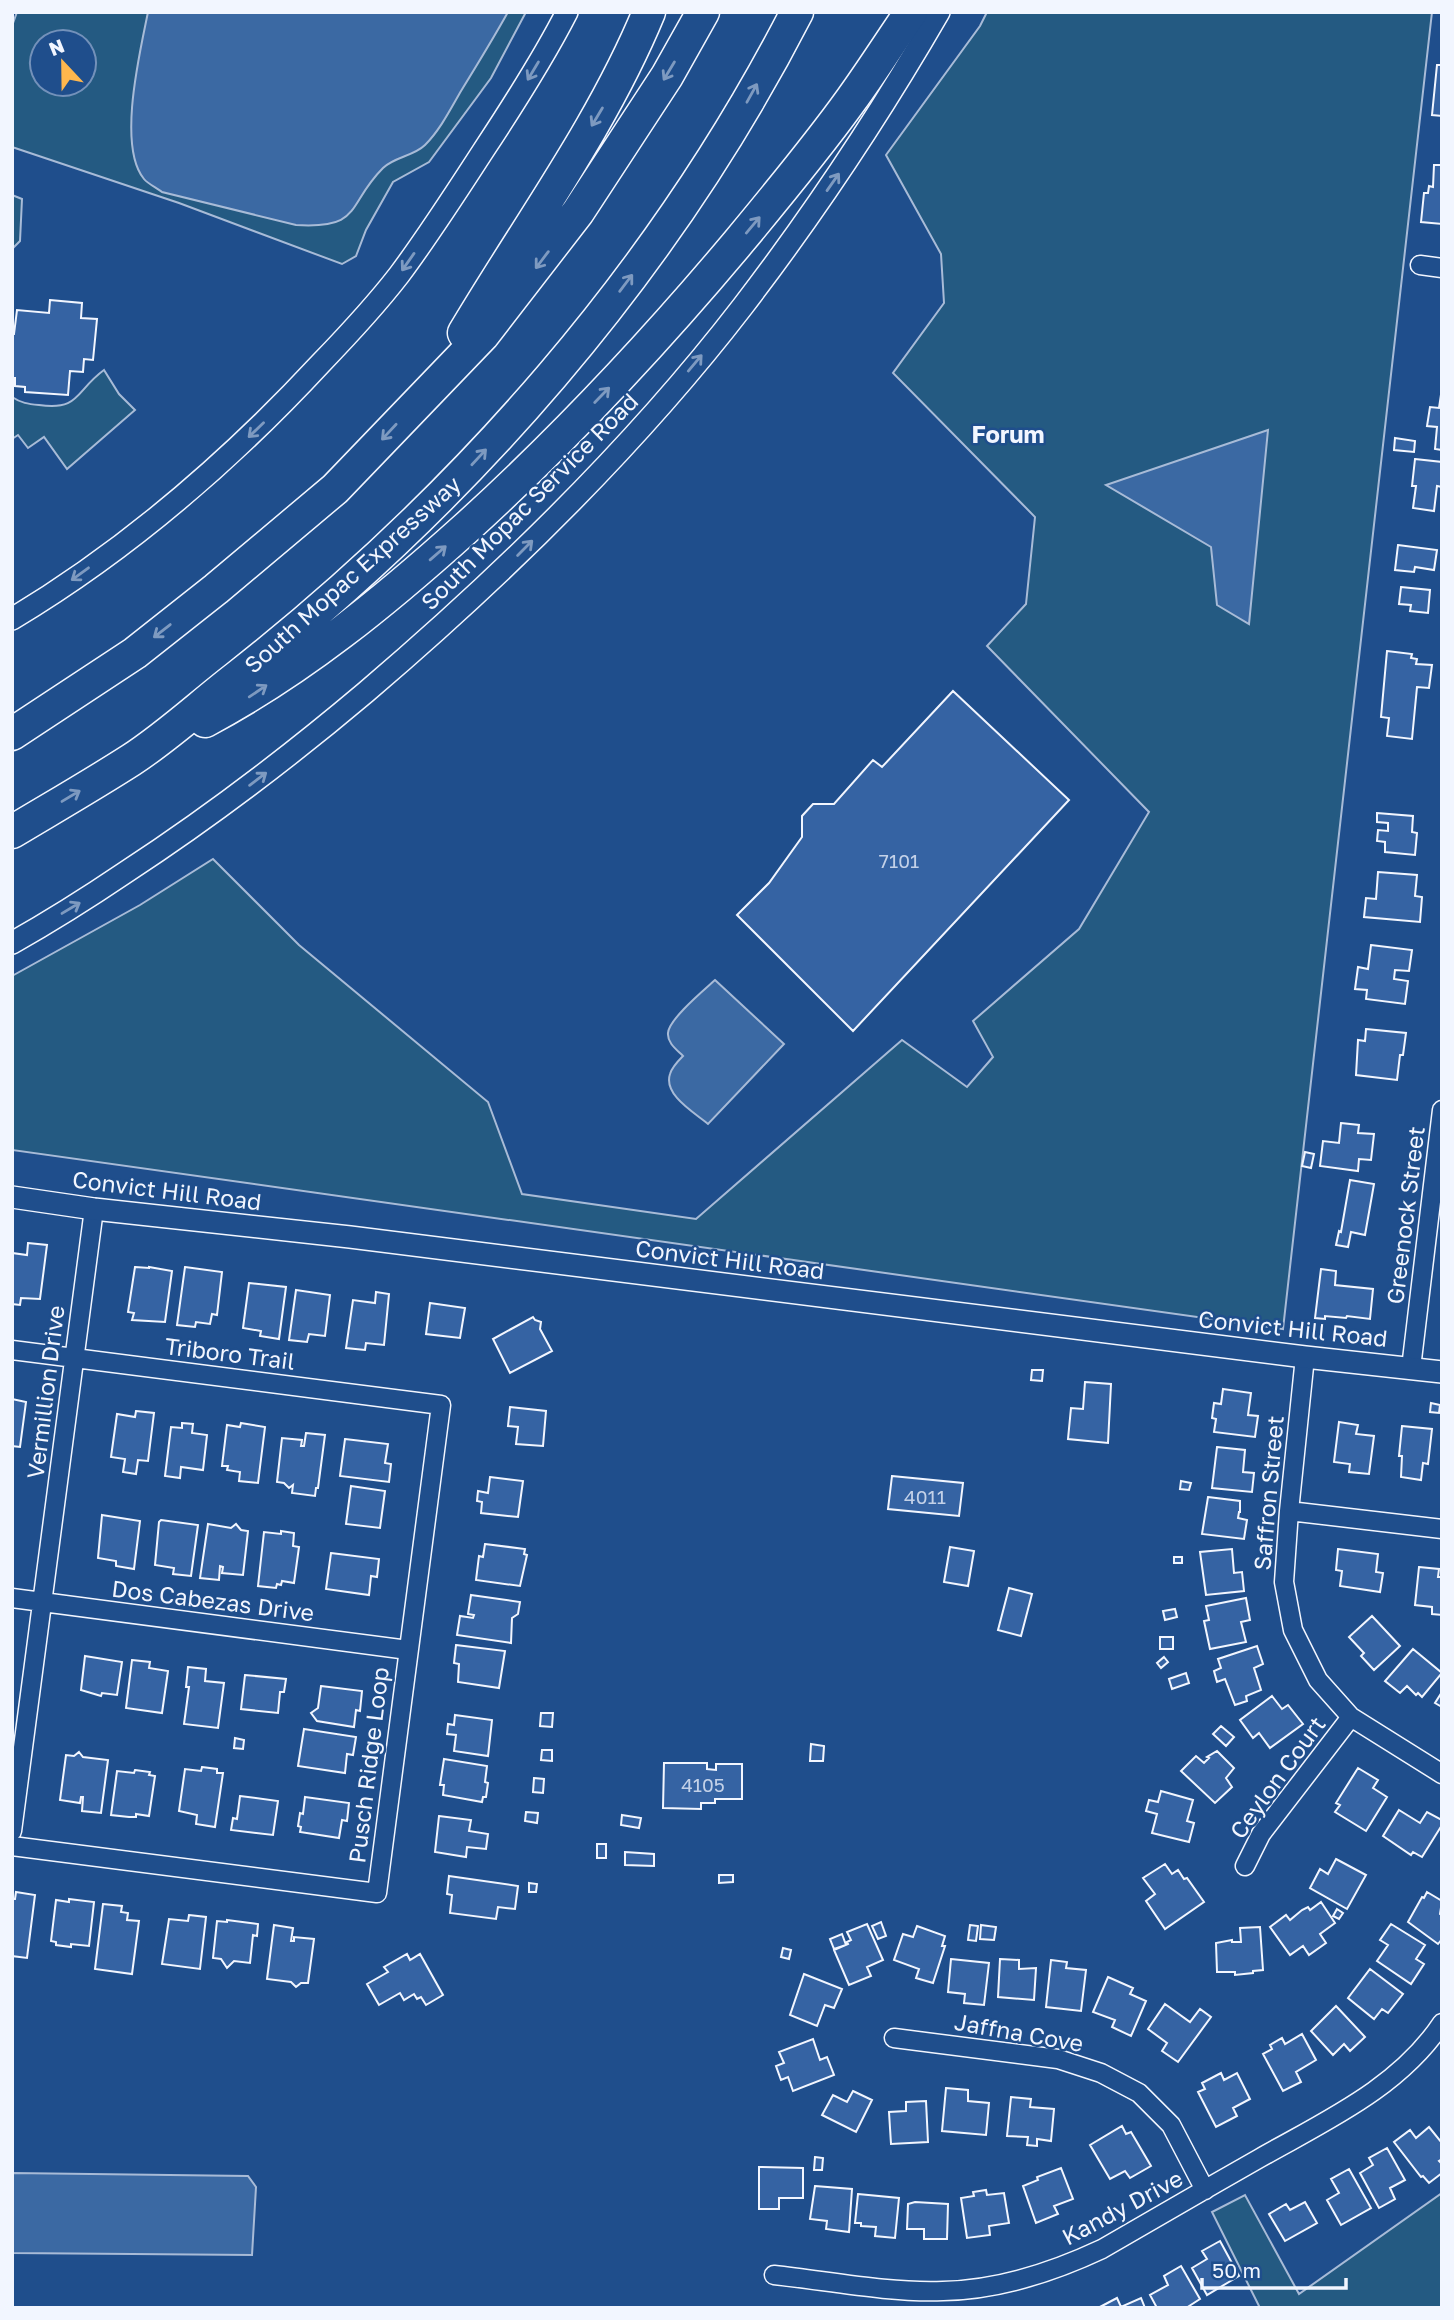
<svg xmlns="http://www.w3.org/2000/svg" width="1454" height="2320" viewBox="0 0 1454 2320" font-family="'Golos Text',sans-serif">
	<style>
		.green { fill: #245a82; stroke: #a8bbd7; stroke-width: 2; fill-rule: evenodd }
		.water { fill: #3b69a3; stroke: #a8bbd7; stroke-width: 2 }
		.building { fill: #3563a3; stroke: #f2f6ff; stroke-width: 2 }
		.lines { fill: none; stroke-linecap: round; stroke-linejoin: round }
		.minor-casing { stroke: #f2f6ff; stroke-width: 21 }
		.tertiary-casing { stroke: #f2f6ff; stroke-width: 24 }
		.motorway-casing { stroke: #f2f6ff; stroke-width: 35 }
		.minor { stroke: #1f4e8c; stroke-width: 18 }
		.tertiary { stroke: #1f4e8c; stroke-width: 21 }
		.motorway { stroke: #1f4e8c; stroke-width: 32 }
		.oneway { stroke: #7e9ac0 }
		.labels { text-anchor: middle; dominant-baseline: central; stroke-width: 5; stroke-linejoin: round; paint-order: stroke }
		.number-label { font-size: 19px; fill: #c3d1e8 }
		.street-label { font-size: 23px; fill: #f2f6ff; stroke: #1f4e8c }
		.neighbourhood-label { font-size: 24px; font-weight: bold; fill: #f2f6ff; stroke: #1f4e8c }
	</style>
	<rect width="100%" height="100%" fill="#1f4e8c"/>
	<path class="green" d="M17 12H526L491 78 429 162 393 182 366 230 356 256 342 264 179 203 12 147V26ZM42 42H84V84H42Z
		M987 12H1432L1283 1329 12 1150V976L140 905 213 859 299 945 488 1102 522 1194 696 1219 902 1040 967 1087 993 1057 973 1021 1079 929 1149 812 987 646 1026 604 1035 517 893 373 944 303 941 254 886 155 980 26Z
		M12 195 22 199 20 241 12 249Z
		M104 370 119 394 135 410 67 469 44 437 28 448 18 435 12 439V397C21 403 28 404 39 405 80 411 75 391 104 370Z
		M1442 2193V2308H1260L1212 2212 1245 2195 1299 2294Z"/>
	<path class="water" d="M148 12H508C493 39 477 65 461 91 450 110 440 130 425 145 414 156 394 157 383 168 346 205 363 229 296 225L162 192C157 188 148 184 144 179 117 146 140 52 148 12Z
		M1268 430 1249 624 1217 605 1211 547 1106 485Z
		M715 980 784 1044 708 1124C695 1113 663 1095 670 1074 672 1067 678 1061 683 1056 677 1050 667 1043 668 1033 669 1019 704 990 715 980Z
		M12 2173 248 2176 256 2187 252 2255 12 2253Z"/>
	<path class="building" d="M1437 65H1442V116L1432 115Z
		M1434 165H1442V224L1421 222 1424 193H1428L1429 186 1433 187Z
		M50 300 82 303 81 318 97 319 93 360 84 359 83 372 70 371 68 395 25 392V387L15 386V378H12V334H14L17 310 49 313Z
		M1442 388V450L1435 449 1437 427 1427 426 1430 407 1439 408Z
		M1395 438 1415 441 1414 452 1394 450Z
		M1415 459 1442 462V487L1437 486 1434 511 1413 508 1416 486H1412Z
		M1398 545 1437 550 1434 570 1415 567 1414 572 1395 570Z
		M1401 587 1430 590 1428 613 1410 611 1411 605 1399 604Z
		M1387 651 1412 654 1411 658 1417 659 1416 664 1432 665 1429 688 1417 687 1412 739 1387 736 1389 718 1381 717Z
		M953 691 1069 800 853 1031 737 915 769 883 802 837V816L813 804H834L873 760 882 767Z
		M1377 813 1413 816 1412 832 1417 833 1415 855 1385 852V842L1377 841 1378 830 1388 831V823L1377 822Z
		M1378 872 1417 875 1415 896 1422 897 1420 922 1364 917 1366 898 1376 899Z
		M1371 945 1412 950 1409 971 1395 970 1394 979 1408 981 1405 1004 1366 999 1367 990 1355 989 1358 967 1368 969Z
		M1366 1029 1406 1033 1403 1055H1400L1397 1080 1356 1075 1358 1040 1365 1041Z
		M1341 1123 1359 1125 1358 1133 1374 1134 1371 1160 1359 1159 1358 1171 1320 1166 1323 1141 1339 1143Z
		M1305 1152 1314 1154 1311 1168 1302 1166Z
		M1350 1180 1374 1184 1365 1235 1351 1232 1348 1247 1336 1245 1339 1231 1341 1232Z
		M28 1243 47 1245 40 1299 21 1298 20 1305 12 1304V1253L27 1255Z
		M135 1267 149 1268V1267L172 1271 165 1322 132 1320 134 1313 128 1312Z
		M185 1267 222 1272 217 1315 212 1314 210 1324 196 1322 195 1327 177 1325Z
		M1321 1269 1336 1271 1335 1285 1373 1289 1370 1319 1347 1316 1346 1318 1325 1316V1319L1315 1318Z
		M249 1283 286 1287 279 1339 260 1336 261 1331 243 1328Z
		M296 1290 330 1295 325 1336 309 1334 307 1342 289 1340Z
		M376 1292 389 1294 384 1345 366 1343 365 1350 346 1348 353 1300 375 1303Z
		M430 1303 465 1308 460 1338 426 1334Z
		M533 1317 535 1320 541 1322 540 1329 552 1351 510 1373 493 1339Z
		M1032 1370H1043L1042 1381 1031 1380Z
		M1085 1382 1111 1384 1108 1443 1068 1439 1071 1408 1083 1409Z
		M1223 1389 1251 1393 1248 1415 1258 1416 1255 1437 1214 1432 1216 1419 1212 1418 1214 1403 1221 1404Z
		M12 1399 26 1402 20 1447 12 1446Z
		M1431 1403 1440 1405 1439 1413 1430 1412Z
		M510 1407 546 1411 543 1446 516 1444 518 1427 508 1426Z
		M136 1411 154 1413 148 1461 138 1460 136 1474 123 1472 125 1459 111 1457 117 1414 135 1417Z
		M1339 1422 1358 1425 1356 1434 1374 1436 1369 1474 1349 1472 1350 1464 1334 1462Z
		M182 1423 193 1424 192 1433 207 1435 203 1470 181 1467 180 1478 165 1476 171 1427 182 1428Z
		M241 1423 265 1427 258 1483 239 1481 240 1472 227 1470 228 1466H222L227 1425 240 1427Z
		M1402 1426 1432 1429 1428 1464 1423 1463 1421 1480 1401 1477 1402 1456H1399Z
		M306 1433 325 1435 318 1488H316L315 1496 292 1493 293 1485 289 1488 284 1483 277 1482 282 1438 302 1440 301 1446H304Z
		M345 1439 388 1444 385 1463 391 1464 389 1482 340 1476Z
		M1217 1447 1245 1450 1243 1472 1254 1473 1252 1492 1212 1488Z
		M892 1476 963 1483 959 1516 888 1509Z
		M490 1477 523 1481 518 1517 481 1513 482 1502 477 1501 478 1491 488 1493Z
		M1181 1481 1191 1483 1189 1490 1180 1489Z
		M351 1486 385 1491 380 1528 346 1524Z
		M1208 1497 1240 1501V1512H1239L1238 1518 1247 1520 1244 1539 1202 1534Z
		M102 1515 140 1521 134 1569 116 1566V1561L98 1558Z
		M161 1520 198 1525 191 1576 173 1574 174 1568 155 1565 159 1522Z
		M208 1524 231 1528 236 1524 241 1530 248 1531 243 1575 222 1573 223 1567 220 1566 219 1580 200 1578Z
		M281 1531 294 1533 293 1546 299 1547 294 1583 282 1581 281 1585 277 1584 276 1588 258 1586 264 1532 281 1534Z
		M485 1544 525 1549 524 1554 527 1555 520 1586 476 1580 479 1556 483 1557Z
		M950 1547 974 1551 968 1586 944 1582Z
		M1232 1549 1234 1573 1242 1572 1244 1591 1206 1595 1200 1552Z
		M1338 1549 1378 1554 1376 1572 1383 1573 1380 1592 1340 1586 1342 1571 1336 1570Z
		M331 1553 379 1559 377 1577 371 1576 369 1595 326 1589Z
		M1174 1557H1182V1563H1174Z
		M1419 1567 1439 1569 1438 1577H1442V1615L1432 1614V1607L1415 1605Z
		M1009 1588 1032 1594 1021 1636 998 1630Z
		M471 1595 520 1602 518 1614 512 1618 511 1643 457 1635 460 1616 473 1618 474 1615 468 1614Z
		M1246 1598 1250 1620 1241 1622 1246 1642 1210 1649 1204 1621 1209 1620 1206 1606Z
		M1175 1609 1177 1617 1165 1620 1163 1611Z
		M1372 1616 1400 1646 1374 1670 1361 1656 1364 1653 1349 1637Z
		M1160 1637H1173V1649H1160Z
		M456 1645 505 1651 499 1688 458 1682 459 1664 454 1663Z
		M1257 1646 1263 1664 1254 1668 1261 1690 1246 1696 1247 1701 1235 1705 1225 1679 1217 1682 1214 1671 1221 1668 1218 1659Z
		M1413 1649 1442 1673 1422 1697 1418 1693 1416 1695 1407 1686 1400 1693 1385 1681Z
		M85 1656 122 1662 117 1695 102 1693 101 1696 81 1690Z
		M1164 1657 1168 1662 1161 1668 1157 1663Z
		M132 1660 150 1662 149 1668 168 1671 162 1713 126 1708Z
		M188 1667 206 1669 205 1681 224 1683 218 1728 184 1724 189 1687H186Z
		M1186 1673 1189 1683 1172 1689 1169 1679Z
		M245 1675 286 1679 284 1692H280L278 1713 241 1709Z
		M321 1686 362 1691 360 1711 356 1710 354 1727 317 1721 311 1713 318 1708Z
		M1442 1692V1707L1435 1703Z
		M1272 1696 1282 1709 1288 1705 1303 1724 1270 1748 1259 1733 1253 1738 1240 1720Z
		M541 1713H553L552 1727 540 1726Z
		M455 1715 492 1720 488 1756 454 1751 456 1735 447 1734 448 1724 454 1725Z
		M1221 1726 1234 1737 1226 1746 1213 1734Z
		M304 1729 356 1737 353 1755 347 1754 345 1773 298 1766Z
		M235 1738 244 1740 243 1749 234 1748Z
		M811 1744 824 1746 823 1761H810Z
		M542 1750H552V1761L541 1760Z
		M1217 1751 1234 1768 1226 1778 1232 1787 1215 1803 1181 1771 1196 1756 1204 1763 1209 1758 1207 1757Z
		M79 1752 83 1757 108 1760 101 1813 82 1811 83 1797H81L80 1803 60 1800 66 1755 74 1756Z
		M444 1759 487 1766 485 1782 488 1783 486 1797H483L482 1802 443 1795 444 1785H440Z
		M664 1763H707V1769L716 1770V1764H742V1799H715V1803H701V1809L663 1808Z
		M202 1767 217 1769V1773H223L215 1827 196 1824 197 1815 179 1811 185 1769 201 1771Z
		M1358 1768 1378 1780 1373 1788 1387 1797 1366 1831 1335 1812 1340 1805 1336 1803Z
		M135 1770 150 1772 149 1775 155 1776 149 1816 136 1814V1817H129L111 1815 117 1771 134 1773Z
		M534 1778 544 1779 543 1793 533 1792Z
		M1161 1791 1193 1800 1187 1821 1194 1823 1189 1842 1152 1833 1157 1814 1146 1811 1149 1800 1158 1802Z
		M240 1796 278 1801 273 1835 231 1830 233 1818 237 1819Z
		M305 1797 349 1803 347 1821 342 1820 339 1838 300 1832 301 1827 298 1826 300 1813 303 1814Z
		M1399 1810 1420 1823 1427 1812 1442 1820V1825L1422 1857 1413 1852 1411 1855 1383 1836Z
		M526 1812 538 1813 537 1823 525 1821Z
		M622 1815 641 1818 639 1828 621 1825Z
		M439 1816 471 1820 469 1831 488 1834 486 1849 467 1847 466 1857 435 1852Z
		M597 1844H606V1858H597Z
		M625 1852 654 1854V1866L625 1865Z
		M1336 1859 1366 1875 1347 1909 1310 1888 1320 1869 1328 1874Z
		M1165 1864 1172 1874 1178 1870 1184 1879 1187 1878 1204 1902 1165 1929 1146 1901 1155 1894 1143 1878Z
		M719 1875H733V1882L719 1883Z
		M449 1876 518 1886 515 1909 498 1907 496 1919 450 1913 452 1895 447 1894Z
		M529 1883 537 1884 536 1892H529Z
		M16 1892 35 1895 27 1958 12 1956V1899H15Z
		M1427 1892 1442 1901 1440 1914 1442 1915V1939L1438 1944 1408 1922 1422 1897 1424 1898Z
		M69 1899 94 1902 89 1946 71 1944V1947L56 1945V1942L51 1941 56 1900 69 1902Z
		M1321 1902 1335 1923 1320 1934 1326 1943 1309 1955 1303 1946 1290 1955 1270 1927 1286 1915 1290 1920 1302 1910 1308 1907 1310 1910Z
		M103 1904 122 1906 121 1912 128 1913 127 1920 139 1921 132 1974 95 1969Z
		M1337 1909 1343 1913 1339 1919 1333 1916Z
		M189 1915 206 1917 200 1969 162 1964 169 1919 188 1921Z
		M227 1920 258 1924 257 1936 253 1935 250 1963 234 1961 227 1968 221 1959 213 1958 217 1921 227 1922Z
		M881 1922 886 1936 878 1939 872 1926Z
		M867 1924 883 1960 867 1967 871 1976 849 1985 834 1950 848 1944 847 1942 851 1940 847 1932Z
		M1391 1924 1425 1945 1416 1959 1424 1964 1411 1984 1377 1961 1388 1945 1380 1940Z
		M274 1925 293 1928 291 1941H294V1937L314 1939 308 1983H301L296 1987 291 1982 267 1979Z
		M970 1925 978 1926 976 1941 968 1940Z
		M981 1925 996 1927 994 1940 980 1939Z
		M917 1926 945 1936 942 1946H945L933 1983 916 1978 919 1969 894 1960 903 1934 913 1937Z
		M1260 1927 1263 1970 1253 1971V1973L1235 1975V1972H1217L1216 1943 1232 1940V1942H1241L1240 1928Z
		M842 1934 846 1945 834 1949 830 1939Z
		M783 1948 791 1950 789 1959 781 1957Z
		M407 1954 410 1960 420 1954 443 1995 426 2005 421 1997 417 1999 414 1994 404 2000 400 1993 379 2005 367 1984 388 1972 384 1967Z
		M951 1959 989 1963 984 2005 964 2003 965 1994 948 1992Z
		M1000 1959 1019 1960V1969L1036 1968 1034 2000 998 1997Z
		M1051 1960 1067 1962 1066 1968 1086 1970 1081 2011 1046 2007Z
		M1370 1969 1403 1994 1388 2013 1382 2009 1374 2019 1348 1998Z
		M804 1974 842 1989 834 2008 825 2005 817 2026 790 2015Z
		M1108 1977 1133 1988 1130 1994 1146 2001 1131 2036 1112 2027 1115 2020 1093 2012Z
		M1165 2004 1190 2022 1200 2009 1211 2017 1178 2062 1162 2051 1167 2043 1148 2029Z
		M1336 2006 1365 2037 1350 2051 1344 2044 1333 2055 1311 2031Z
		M1302 2034 1316 2060 1296 2072 1301 2082 1283 2091 1263 2054 1272 2049 1270 2045 1282 2038 1285 2044Z
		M813 2039 820 2060 827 2057 834 2075 793 2091 788 2077 781 2080 776 2066 784 2063 779 2052Z
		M1221 2073 1224 2080 1237 2073 1250 2099 1233 2108 1237 2116 1216 2127 1198 2092 1205 2089 1202 2083Z
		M946 2088 968 2090V2101L989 2103 986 2135 942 2131Z
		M853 2091 872 2100 856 2132 822 2115 833 2095 847 2102Z
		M1011 2097 1031 2099 1030 2107 1054 2109 1051 2141 1037 2139V2146L1027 2145 1028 2137 1007 2136Z
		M926 2101 928 2142 891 2144 889 2112 906 2111V2102Z
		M1122 2126 1126 2134 1131 2132 1151 2166 1130 2178 1125 2171 1110 2179 1090 2145Z
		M1429 2127 1442 2143V2159L1439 2161 1442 2164V2173L1429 2183 1423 2176 1421 2177 1394 2142 1410 2130 1416 2138Z
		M1387 2148 1405 2180 1390 2188 1395 2199 1379 2208 1360 2173 1373 2165 1369 2158Z
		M815 2157 823 2158 822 2170H814Z
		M759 2167 803 2168V2198H779V2209H759Z
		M1061 2168 1073 2199 1054 2206 1058 2214 1036 2223 1023 2186 1038 2180 1037 2177Z
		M1349 2169 1371 2208 1341 2225 1327 2200 1339 2193 1331 2179Z
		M815 2186 852 2189 849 2232 826 2229 827 2221 810 2219Z
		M986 2190 987 2195 1004 2193 1009 2223 989 2226 990 2235 967 2238 961 2198 974 2196 973 2192Z
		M858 2194 899 2198 895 2238 875 2236 876 2227 861 2226V2223H855Z
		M915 2202 948 2204 947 2239H924V2229H907L908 2204Z
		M1305 2202 1317 2223 1285 2241 1269 2214 1286 2204 1290 2210Z
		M1220 2241 1239 2276 1207 2295 1192 2268 1207 2259 1202 2251Z
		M1181 2266 1200 2299 1186 2308H1157L1150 2295 1168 2285 1164 2276Z
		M1117 2298 1121 2307 1141 2298 1145 2308H1098Z"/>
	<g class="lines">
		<defs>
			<path id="minor" d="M1420 265 1442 268
				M12 1350 441 1405 377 1893 12 1846
				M1305 1357 1289 1511 1284 1582 1293 1630 1318 1680 1351 1717 1442 1774
				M1411 1368 1442 1110
				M1289 1511 1442 1529
				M12 1598 408 1650
				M12 1831 94 1209
				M1245 1866 1261 1834 1351 1717
				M894 2038 1058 2059 1101 2073 1139 2093 1171 2125 1205 2190
				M774 2275C829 2281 888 2293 943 2291 999 2290 1053 2272 1102 2249 1154 2219 1207 2188 1260 2158 1325 2121 1399 2088 1442 2023"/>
			<path id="tertiary" d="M12 619C127 550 230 461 321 363 348 335 375 306 399 275 429 235 457 191 485 148 514 104 543 59 567 12
				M12 943C51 921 89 897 126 872 210 817 289 757 366 692 502 576 633 449 743 306 815 212 880 114 939 12
				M12 1197 94 1209 350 1237 1305 1357 1442 1372"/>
			<path id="motorway" d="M464 333C527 227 602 126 649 12
				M205 721C301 670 385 601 465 529 562 441 652 345 736 245 775 198 815 150 851 100 872 71 891 41 911 12
				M12 734 135 653 216 589 335 489 483 335 578 212 667 76 703 12
				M12 832C52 808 92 785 131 760 168 736 201 705 236 678 465 498 663 273 797 12"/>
		</defs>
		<use href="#minor" class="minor-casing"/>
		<use href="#tertiary" class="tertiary-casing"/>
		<use href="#motorway" class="motorway-casing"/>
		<use href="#minor" class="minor"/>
		<use href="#tertiary" class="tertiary"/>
		<use href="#motorway" class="motorway"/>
	</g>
	<defs><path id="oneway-shaft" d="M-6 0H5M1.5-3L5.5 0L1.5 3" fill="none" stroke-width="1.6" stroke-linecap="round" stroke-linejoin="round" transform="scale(1.75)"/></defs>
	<g class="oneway">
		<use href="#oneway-shaft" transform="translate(533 71) rotate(121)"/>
		<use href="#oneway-shaft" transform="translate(669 71) rotate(121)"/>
		<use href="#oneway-shaft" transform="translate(752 93) rotate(-61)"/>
		<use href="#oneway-shaft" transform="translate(597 117) rotate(121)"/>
		<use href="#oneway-shaft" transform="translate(833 182) rotate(-55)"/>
		<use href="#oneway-shaft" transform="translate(753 225) rotate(-50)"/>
		<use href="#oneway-shaft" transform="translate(542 260) rotate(127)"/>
		<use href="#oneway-shaft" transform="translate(408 262) rotate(125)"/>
		<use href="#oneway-shaft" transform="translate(626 283) rotate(-53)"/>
		<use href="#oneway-shaft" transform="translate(695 363) rotate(-50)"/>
		<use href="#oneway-shaft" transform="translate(602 395) rotate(-46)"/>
		<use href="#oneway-shaft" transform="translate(256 430) rotate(136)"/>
		<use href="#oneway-shaft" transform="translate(389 432) rotate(133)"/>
		<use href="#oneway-shaft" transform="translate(479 457) rotate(-47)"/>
		<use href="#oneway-shaft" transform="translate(525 548) rotate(-45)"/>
		<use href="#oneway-shaft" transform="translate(438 553) rotate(-41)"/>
		<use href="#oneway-shaft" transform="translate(80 574) rotate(144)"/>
		<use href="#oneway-shaft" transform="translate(162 631) rotate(142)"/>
		<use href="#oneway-shaft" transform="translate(258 691) rotate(-34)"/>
		<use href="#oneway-shaft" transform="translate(258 779) rotate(-37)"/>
		<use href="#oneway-shaft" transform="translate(71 796) rotate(-31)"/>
		<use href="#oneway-shaft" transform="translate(71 908) rotate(-31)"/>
	</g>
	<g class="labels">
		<g class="number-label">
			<text x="899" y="860">7101</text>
			<text x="925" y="1496">4011</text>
			<text x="703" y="1784">4105</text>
		</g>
		<g class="street-label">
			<text transform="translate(529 501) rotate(-45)">South Mopac Service Road</text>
			<text transform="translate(352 574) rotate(-42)">South Mopac Expressway</text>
			<text transform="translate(167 1190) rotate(7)">Convict Hill Road</text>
			<text transform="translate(1405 1215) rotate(-83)">Greenock Street</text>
			<text transform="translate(730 1259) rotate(7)">Convict Hill Road</text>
			<text transform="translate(1293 1328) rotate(6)">Convict Hill Road</text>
			<text transform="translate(230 1353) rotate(7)">Triboro Trail</text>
			<text transform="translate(45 1392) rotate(-83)">Vermillion Drive</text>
			<text transform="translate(1268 1493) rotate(-85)">Saffron Street</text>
			<text transform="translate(213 1600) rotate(7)">Dos Cabezas Drive</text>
			<text transform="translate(368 1765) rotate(-83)">Pusch Ridge Loop</text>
			<text transform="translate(1277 1777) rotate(-54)">Ceylon Court</text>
			<text transform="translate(1019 2032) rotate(10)">Jaffna Cove</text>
			<text transform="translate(1122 2207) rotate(-28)">Kandy Drive</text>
		</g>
		<g class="neighbourhood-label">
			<text x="1008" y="433">Forum</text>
		</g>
	</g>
	<rect width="1454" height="2320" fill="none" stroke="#f2f6ff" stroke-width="28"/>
	<g transform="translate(63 63) rotate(338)"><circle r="33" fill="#1f4e8c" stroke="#7391ba" stroke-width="2"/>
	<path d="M0-5L12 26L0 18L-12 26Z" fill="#ffb74d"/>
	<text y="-10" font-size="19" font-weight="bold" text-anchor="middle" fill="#f2f6ff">N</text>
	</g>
	<path d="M1202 2278v10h144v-10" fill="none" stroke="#f2f6ff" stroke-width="3.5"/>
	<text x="1212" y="2278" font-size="21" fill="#f2f6ff" stroke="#1f4e8c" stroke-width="5" paint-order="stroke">50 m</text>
</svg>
